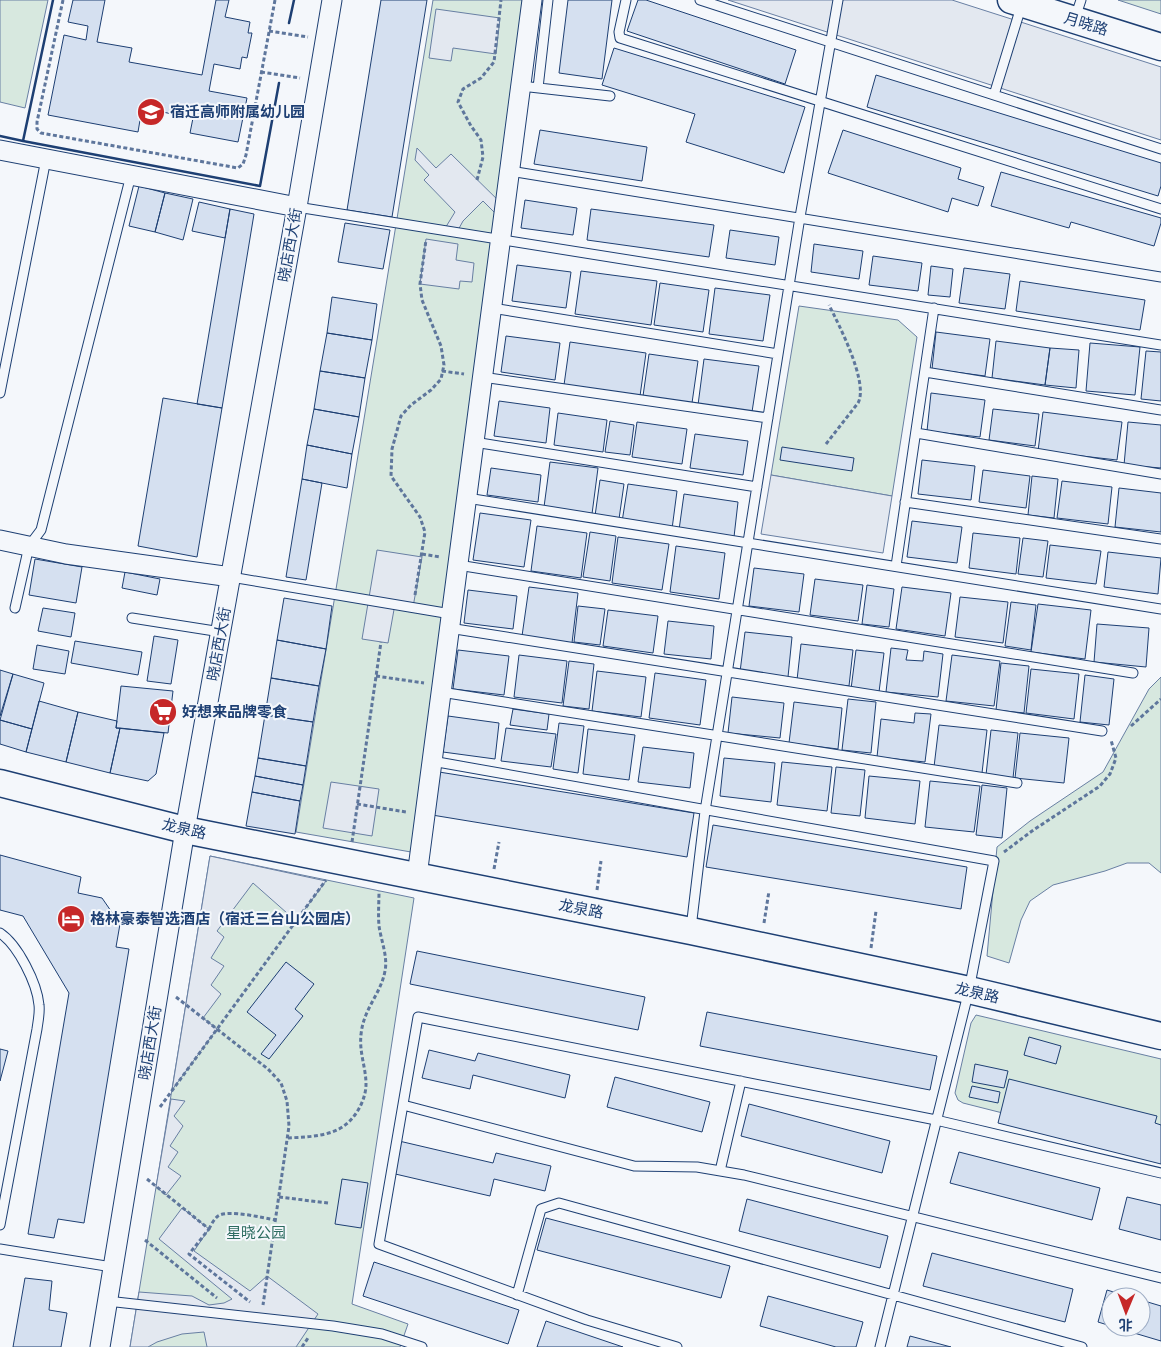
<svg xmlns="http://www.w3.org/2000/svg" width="1161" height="1347" viewBox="0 0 1161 1347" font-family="Rubik,'Noto Sans SC',sans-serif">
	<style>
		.green { fill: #d7e8df; stroke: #687fa3 }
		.parking { fill: #e3e8f0; stroke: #687fa3 }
		.building { fill: #d5e0f0; stroke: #1d3f73 }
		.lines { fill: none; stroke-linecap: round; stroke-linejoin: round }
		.lane-casing { stroke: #1d3f73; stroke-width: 11 }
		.street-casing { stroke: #1d3f73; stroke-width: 21 }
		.secondary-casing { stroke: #1d3f73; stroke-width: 29 }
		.path { stroke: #5e769c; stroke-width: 3; stroke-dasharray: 4 2.5; stroke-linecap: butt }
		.lane { stroke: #f4f7fb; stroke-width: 9 }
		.street { stroke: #f4f7fb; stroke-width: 19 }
		.secondary { stroke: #f4f7fb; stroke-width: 26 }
		.wall { stroke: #1d3f73; stroke-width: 2.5 }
		.labels { text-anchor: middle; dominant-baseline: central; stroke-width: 4; stroke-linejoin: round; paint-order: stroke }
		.street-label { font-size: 15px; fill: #1d3f73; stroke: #f4f7fb }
		.poi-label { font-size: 15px; font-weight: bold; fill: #1d3f73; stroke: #f4f7fb; text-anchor: start }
		.park-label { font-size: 15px; fill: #2c6c60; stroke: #f4f7fb }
	</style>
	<rect width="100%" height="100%" fill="#f4f7fb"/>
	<path class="green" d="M0 0H48L25 108 0 102Z
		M433 0H526L411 852 296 832Z
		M1118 0H1161V14Z
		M799 306 898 320 917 337 892 496 771 475Z
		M1161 677V873L1149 863H1127L1105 871 1053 885 1030 901 1021 920 1009 963 987 956 997 847 1030 821 1103 772 1149 689Z
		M210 856 414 898 352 1304 408 1324 400 1347H130Z
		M976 1015 1161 1059V1153L963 1103 958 1100 955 1093 971 1023Z"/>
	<path class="parking" d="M728 0H952L1161 67V140Z
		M436 9 500 18 496 54 453 48 451 61 429 58Z
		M417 148 436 168 451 154 505 207 503 221 483 201 463 221 457 232 444 230 455 212 424 180 429 175 415 160Z
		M426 239 458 244 456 260 474 263 472 282 460 281 459 289 420 284Z
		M771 475 892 496 883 553 761 534Z
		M377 550 422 557 413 607 395 604 388 643 362 639Z
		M331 782 379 789 372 836 323 828Z
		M210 856 326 881 296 921 253 883 217 931 224 937 211 958 224 966 211 985 221 994 203 1018 217 1029 172 1090Z
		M171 1099 185 1101 174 1116 183 1126 170 1146 178 1152 168 1167 181 1176 166 1195 156 1187Z
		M182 1208 209 1229 194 1251 250 1291 267 1276 318 1314 296 1347H207L204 1332 182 1334 157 1342 148 1347H130L139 1292 192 1296 209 1305 224 1303 232 1299 159 1239Z"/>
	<path class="building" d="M73 0H105L97 42 132 48 129 62 202 75 216 0H229L225 17 250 22 248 33H252L247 58 242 57 240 69 214 64 209 91 247 98 238 142 190 133 193 118 142 108 138 132 48 115 64 35 86 40 88 26 68 22Z
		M381 0H427L392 217 347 210Z
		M568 0H612L602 79 559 73Z
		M638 0H646L796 50 785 84 627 31Z
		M614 48 805 107 784 173 686 142 695 114 602 85Z
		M876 75 1161 163V186L1158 196 867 107Z
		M540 130 647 147 642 181 534 164Z
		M843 130 961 168 958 179 984 187 978 206 952 198 948 212 828 173Z
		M1001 172 1161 218V223L1154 246 1071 222 1069 228 991 206Z
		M139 186 165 193 155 232 129 226Z
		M165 193 193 199 183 240 155 232Z
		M525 200 577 208 573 235 521 228Z
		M199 202 230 209 225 238 192 231Z
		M230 209 254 214 222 408 197 404Z
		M591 209 714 225 709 257 587 240Z
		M345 223 390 230 383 269 338 262Z
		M730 230 779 237 775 265 726 258Z
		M814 244 863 251 859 279 811 272Z
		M873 256 922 263 918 291 869 285Z
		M517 265 571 272 566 308 512 301Z
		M931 266 953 269 950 297 928 295Z
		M964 268 1010 274 1005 309 959 303Z
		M581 271 657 281 651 325 575 314Z
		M1020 281 1145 300 1140 330 1016 311Z
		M660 283 709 290 703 332 654 325Z
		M715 288 770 295 763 341 709 334Z
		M332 297 377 304 372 340 327 333Z
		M936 332 990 339 985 376 932 369Z
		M327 333 372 340 365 378 320 371Z
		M506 336 560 343 555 380 501 372Z
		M996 341 1050 348 1045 385 992 378Z
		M570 342 646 353 640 396 564 385Z
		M1090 343 1140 347 1135 395 1086 391Z
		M1050 348 1079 350 1076 388 1045 385Z
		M1146 351 1161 352V401L1141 399Z
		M649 354 698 361 692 403 643 396Z
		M704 359 759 366 752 412 698 405Z
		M320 371 365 378 359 417 314 409Z
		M931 393 985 400 980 437 927 431Z
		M163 398 222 408 197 557 138 546Z
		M499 401 550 408 546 443 494 436Z
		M314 409 359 417 352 454 307 445Z
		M993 409 1039 414 1035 446 989 440Z
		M1043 412 1122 422 1117 460 1038 451Z
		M558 413 607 420 603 452 554 445Z
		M610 421 634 425 630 455 605 452Z
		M637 422 687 429 682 464 632 457Z
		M1128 422 1161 425V468L1124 465Z
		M695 434 748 441 743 475 690 468Z
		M307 445 352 454 347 488 302 479Z
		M782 447 854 458 852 471 780 460Z
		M922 460 975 466 971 500 918 494Z
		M550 462 598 468 592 514 544 507Z
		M491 468 541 475 538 502 487 495Z
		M983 470 1030 476 1026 508 979 502Z
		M1032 476 1058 479 1054 518 1028 515Z
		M302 479 322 483 306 580 286 577Z
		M600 480 624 484 619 519 595 516Z
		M1062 481 1112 487 1108 524 1057 518Z
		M628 484 677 491 672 529 622 522Z
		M1119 488 1161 493V532L1115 527Z
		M684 494 738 502 734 537 679 530Z
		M480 513 531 520 524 567 473 560Z
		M912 521 962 527 957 563 907 557Z
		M537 526 587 533 581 578 531 571Z
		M590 532 616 536 610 581 583 577Z
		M973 533 1020 538 1016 574 969 568Z
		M618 537 669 544 662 590 612 583Z
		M1023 538 1048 541 1043 577 1018 574Z
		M1050 545 1101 551 1096 584 1046 578Z
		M676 546 725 553 719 599 670 592Z
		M1108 552 1161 558 1158 594 1104 587Z
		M35 559 82 567 76 603 29 595Z
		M754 568 804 574 799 612 749 606Z
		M125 572 160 579 157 595 122 588Z
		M815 579 863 585 858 621 810 615Z
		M867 585 894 589 889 627 862 624Z
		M529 587 578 593 572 643 522 636Z
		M902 587 951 593 945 636 896 629Z
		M468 590 517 596 513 629 464 623Z
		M960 597 1008 602 1003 643 955 637Z
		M284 598 332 606 326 649 277 640Z
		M1011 602 1036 605 1031 650 1005 646Z
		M1038 604 1091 610 1085 659 1031 652Z
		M578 606 605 609 600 645 574 642Z
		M43 608 75 613 71 637 38 631Z
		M608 610 658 616 653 653 603 646Z
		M668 621 714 626 711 659 664 654Z
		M1097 624 1149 628 1146 667 1094 662Z
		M745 632 792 637 788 677 740 672Z
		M154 636 178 640 171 684 147 681Z
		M277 640 326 649 319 686 271 678Z
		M75 641 142 652 138 675 71 663Z
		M801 644 853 650 849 686 797 680Z
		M37 645 69 651 65 674 33 669Z
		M891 648 908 650 906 660 923 661 924 651 943 654 938 697 886 692Z
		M458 650 509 656 504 695 453 689Z
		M856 650 884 653 879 692 851 689Z
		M519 655 567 661 562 703 514 697Z
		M952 655 1000 661 994 706 946 701Z
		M569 661 594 664 589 709 563 706Z
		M1001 663 1029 666 1024 713 996 710Z
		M1031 669 1079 674 1074 719 1026 713Z
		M0 670 13 674 0 716Z
		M597 671 646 677 641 717 592 711Z
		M655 673 706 680 700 725 649 718Z
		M13 674 44 683 32 729 0 720Z
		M1085 675 1114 679 1109 725 1080 722Z
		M271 678 319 686 313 722 265 715Z
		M121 686 173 691 168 733 116 728Z
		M732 697 784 703 780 738 728 733Z
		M848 699 876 702 871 753 842 750Z
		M39 701 78 712 66 762 26 752Z
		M794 702 842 708 838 749 789 743Z
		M513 709 549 714 547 730 510 725Z
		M78 712 117 721 116 728H120L110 773 66 762Z
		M915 713 931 714 925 762 877 757 881 719 914 723Z
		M265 715 313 722 306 766 258 758Z
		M448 716 499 723 495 759 443 752Z
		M0 720 32 729 26 752 0 744Z
		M559 723 584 726 578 773 553 769Z
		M939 725 987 730 982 773 934 767Z
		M120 728 164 733 156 774 148 781 110 773Z
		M506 728 556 734 551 767 501 761Z
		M588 729 635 735 629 780 583 774Z
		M991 730 1018 733 1013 778 986 775Z
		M1020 733 1069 738 1064 783 1015 778Z
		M643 747 694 753 690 788 638 782Z
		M258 758 306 766 303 785 255 776Z
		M724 758 775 763 771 802 720 796Z
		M782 762 832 767 827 811 777 805Z
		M836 767 865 770 860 816 831 813Z
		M439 772 694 813 687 857 432 815Z
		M255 776 303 785 300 801 252 792Z
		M869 776 920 781 915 824 865 818Z
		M930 781 980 786 974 832 925 827Z
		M982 785 1007 788 1002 838 976 835Z
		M252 792 300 801 295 834 246 826Z
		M713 825 967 867 961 909 706 867Z
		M0 855 81 877 78 893 102 898 120 924 116 947 129 949 84 1223 58 1219 54 1238 28 1234 69 993 23 916 0 910Z
		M417 951 645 997 638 1030 410 984Z
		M286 962 314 984 295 1009 303 1016 269 1059 261 1054 276 1035 247 1012Z
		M707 1012 937 1056 930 1090 700 1046Z
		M1029 1037 1061 1046 1056 1064 1024 1055Z
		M0 1049 8 1051 0 1081Z
		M429 1050 475 1061 478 1053 570 1075 565 1098 473 1075 470 1089 422 1078Z
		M975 1064 1008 1071 1004 1088 972 1082Z
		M615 1077 710 1102 702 1132 607 1107Z
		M1009 1079 1157 1116 1155 1123 1161 1125V1164L998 1123Z
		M972 1086 1000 1092 998 1103 969 1097Z
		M749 1104 890 1141 882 1173 741 1136Z
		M399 1141 493 1163 496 1153 551 1166 545 1191 494 1179 490 1196 391 1173Z
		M959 1152 1100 1188 1092 1220 950 1183Z
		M342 1179 368 1183 361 1228 335 1224Z
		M1127 1197 1161 1205V1240L1119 1229Z
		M747 1199 888 1236 880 1268 739 1231Z
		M546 1218 730 1266 721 1298 537 1250Z
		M932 1253 1073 1289 1065 1322 923 1286Z
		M374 1262 519 1310 508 1344 363 1296Z
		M25 1278 52 1281 49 1310 67 1313 61 1347H13Z
		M1107 1290 1130 1297H1111V1326L1098 1322Z
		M768 1296 863 1322 856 1347H836L760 1326Z
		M1141 1300 1161 1306V1341L1114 1327H1141Z
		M546 1321 623 1347H537Z
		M910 1336 951 1347H907Z"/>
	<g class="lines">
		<defs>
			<path id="lane" d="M626 0 619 32 620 38 1161 209
				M700 0 1161 149
				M1075 18 1081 0
				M521 86 610 96
				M538 88 548 0
				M994 95 1021 7
				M510 171 1161 277
				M297 207 1161 345
				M492 308 778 354
				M925 372 1161 410
				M482 377 768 418
				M0 393 46 159
				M916 433 1161 474
				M474 442 757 487
				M467 498 1161 609
				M905 502 1161 539
				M458 565 1133 673
				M896 566 934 308
				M231 577 451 614
				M15 608 29 546 41 530 131 175
				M132 618 221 632
				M449 628 1102 731
				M441 692 1017 783
				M432 761 994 861 969 990 880 1347
				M691 928 705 811 800 217 838 0
				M0 933C18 945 37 983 39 1005 40 1013 38 1021 37 1029L0 1225
				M403 1105 634 1166 697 1167 744 1175 1161 1278
				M720 1171 741 1081
				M0 1249 112 1267
				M517 1295 541 1209 559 1203 1082 1347
				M107 1301 333 1326 382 1334 422 1347
				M677 1347 587 1320 379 1244 418 1017 936 1120 1161 1173"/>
			<path id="street" d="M0 150 297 207
				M0 540 66 554 231 577
				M417 876 532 0
				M100 1347 185 830 297 207 332 0"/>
			<path id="secondary" d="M1011 0 1161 47
				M0 783 185 830 691 931 969 990 1161 1036"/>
		</defs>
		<use href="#lane" class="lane-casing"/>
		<use href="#street" class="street-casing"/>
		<use href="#secondary" class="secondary-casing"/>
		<path class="path" d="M63 0 37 122V129L41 133 238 168 243 164 246 155 275 0
			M269 31 308 37
			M261 72 300 78
			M477 180 483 157 481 140 471 126 458 102 463 89 481 78 494 62 501 0
			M442 371 464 374
			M826 444 858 403C869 383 839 325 829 305
			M422 554 440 557
			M415 595 425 532 420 517 391 476 392 449 401 416 411 405 431 390 441 379 444 365 441 346 422 300 420 284 426 240
			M376 676 424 683
			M1131 726 1161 699
			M357 804 406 812
			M352 842 381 642
			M1004 852 1032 831 1100 786 1110 774 1116 758 1111 740
			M494 869 499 842
			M597 890 601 861
			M764 923 769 891
			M871 948 876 911
			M176 997 268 1069 281 1083 287 1101 289 1126 263 1305
			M160 1107 326 880
			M288 1138C303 1137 322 1137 337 1130 353 1123 366 1102 366 1084 366 1068 359 1052 361 1035 363 1009 381 994 385 971 388 957 381 940 379 926 378 914 379 902 379 891
			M147 1179 209 1229 189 1254 250 1302
			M279 1197 328 1203
			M209 1229C211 1225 214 1219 218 1216 228 1209 263 1218 276 1220
			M145 1240 217 1298
			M302 1347 308 1338"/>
		<use href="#lane" class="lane"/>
		<use href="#street" class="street"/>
		<use href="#secondary" class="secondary"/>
		<path class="wall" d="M289 23 294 0
			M0 136 23 141 53 0
			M23 141 260 186 279 83"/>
	</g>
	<defs>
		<symbol id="school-disc" viewBox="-11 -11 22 22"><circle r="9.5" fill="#c62828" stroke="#f4f7fb"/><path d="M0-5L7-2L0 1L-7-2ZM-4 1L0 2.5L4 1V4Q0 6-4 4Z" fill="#fff"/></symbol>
		<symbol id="supermarket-disc" viewBox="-11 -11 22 22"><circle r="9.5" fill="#c62828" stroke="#f4f7fb"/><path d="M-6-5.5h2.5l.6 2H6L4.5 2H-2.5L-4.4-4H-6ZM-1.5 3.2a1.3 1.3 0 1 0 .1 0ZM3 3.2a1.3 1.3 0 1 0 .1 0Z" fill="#fff"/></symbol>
		<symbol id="hotel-disc" viewBox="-11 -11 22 22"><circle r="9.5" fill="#c62828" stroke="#f4f7fb"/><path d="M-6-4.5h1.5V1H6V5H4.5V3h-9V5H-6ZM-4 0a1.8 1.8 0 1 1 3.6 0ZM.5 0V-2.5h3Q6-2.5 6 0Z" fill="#fff"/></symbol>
	</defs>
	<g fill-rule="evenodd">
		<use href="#school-disc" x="135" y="96" width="32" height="32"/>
		<use href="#supermarket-disc" x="147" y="696" width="32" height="32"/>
		<use href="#hotel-disc" x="55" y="903" width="32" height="32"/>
	</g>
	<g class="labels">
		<g class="street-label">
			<text transform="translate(1086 24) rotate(17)">月晓路</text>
			<text transform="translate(290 245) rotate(-80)">晓店西大街</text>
			<text transform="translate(219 644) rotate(-80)">晓店西大街</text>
			<text transform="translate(184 829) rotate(13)">龙泉路</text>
			<text transform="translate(581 909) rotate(11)">龙泉路</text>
			<text transform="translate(977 993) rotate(13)">龙泉路</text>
			<text transform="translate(150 1043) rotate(-81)">晓店西大街</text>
		</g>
		<g class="poi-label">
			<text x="170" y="112">宿迁高师附属幼儿园</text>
			<text x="182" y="712">好想来品牌零食</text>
			<text x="90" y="919">格林豪泰智选酒店（宿迁三台山公园店）</text>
		</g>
		<g class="park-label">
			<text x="256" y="1233">星晓公园</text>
		</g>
	</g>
	<g transform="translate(1126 1312) rotate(181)"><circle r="24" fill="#f4f7fb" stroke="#9eadc5"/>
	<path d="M0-4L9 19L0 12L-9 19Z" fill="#c62828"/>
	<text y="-8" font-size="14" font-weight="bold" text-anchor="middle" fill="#1d3f73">北</text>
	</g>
</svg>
